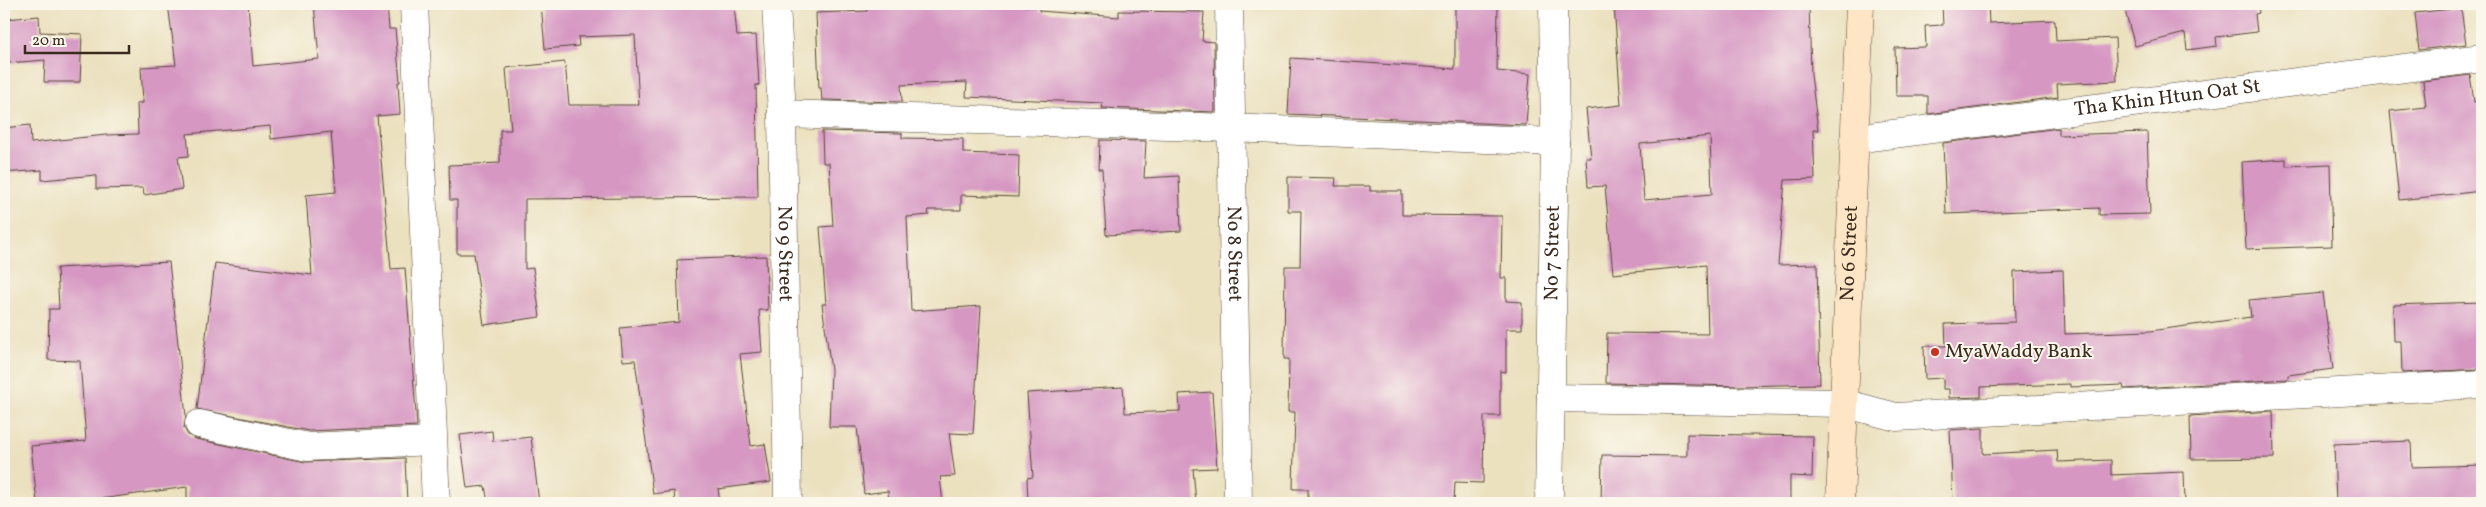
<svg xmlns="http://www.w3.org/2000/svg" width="2486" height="507" viewBox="0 0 2486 507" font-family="Vollkorn,serif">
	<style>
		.building { fill: #d697c2; fill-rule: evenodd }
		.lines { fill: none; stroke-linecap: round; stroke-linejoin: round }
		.street-casing { stroke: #554536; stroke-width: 29 }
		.secondary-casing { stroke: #554536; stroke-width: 29 }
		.street { stroke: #fff; stroke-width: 28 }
		.secondary { stroke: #fde5c5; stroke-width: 28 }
		.poi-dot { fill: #c8321e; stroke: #fbf7ec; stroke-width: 2 }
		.labels { text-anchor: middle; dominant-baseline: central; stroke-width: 4; stroke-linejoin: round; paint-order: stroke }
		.street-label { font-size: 20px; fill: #3b2a1e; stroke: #fbf7ec }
		.poi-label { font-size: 20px; fill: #3b2a1e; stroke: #fbf7ec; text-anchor: start }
	</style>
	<rect width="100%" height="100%" fill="#fbf7ec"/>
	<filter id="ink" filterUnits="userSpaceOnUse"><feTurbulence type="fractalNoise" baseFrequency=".02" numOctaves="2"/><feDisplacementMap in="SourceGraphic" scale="10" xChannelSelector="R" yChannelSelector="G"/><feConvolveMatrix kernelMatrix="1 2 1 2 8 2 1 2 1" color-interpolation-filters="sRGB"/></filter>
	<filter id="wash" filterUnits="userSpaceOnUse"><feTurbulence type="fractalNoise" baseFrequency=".0096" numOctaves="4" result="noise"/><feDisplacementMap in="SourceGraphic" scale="20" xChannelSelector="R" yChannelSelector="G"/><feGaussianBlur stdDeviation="1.12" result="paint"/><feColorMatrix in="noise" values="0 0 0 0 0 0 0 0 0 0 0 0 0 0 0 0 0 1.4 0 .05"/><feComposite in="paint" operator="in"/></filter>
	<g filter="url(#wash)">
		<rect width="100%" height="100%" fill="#ebe1bf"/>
		<g id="blocks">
			<path class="building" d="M168 4H248L253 66 319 59 314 4H387L389 29H395L400 82H398L400 114 377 116 391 269 405 268 417 426 309 431 197 409 215 263 312 275 306 195 336 192 331 132 271 139 270 126 187 134 189 156 178 157 182 189 144 195 143 188 96 189V175L42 180V170L4 173V128L30 125 31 143 106 135 138 134 137 103H143L141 67 176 65Z
				M541 4H734L737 36 756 35 759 85H756L758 197 525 199V269L533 268 540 317 484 325 474 254H457V200H450L449 165 500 163V130H511L506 68 565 62 569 105H639L635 35 578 37 579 46 545 49Z
				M866 4H1002L1039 7V11L1119 17V11L1204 12 1202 41 1214 42 1215 112 1102 108 1103 103 966 97 967 82 901 85 902 102 822 100 821 88H819L816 13 867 11Z
				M1455 4H1498L1497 71 1530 74 1526 125 1288 114 1291 58 1455 69Z
				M1614 4H1809L1811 75 1818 130H1813L1815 179 1785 180 1778 265 1817 264 1820 384 1740 386 1606 383 1607 333 1708 334 1706 265 1613 274 1605 186 1588 187 1586 158H1591L1586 109 1621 105ZM1710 136 1712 194 1644 200 1640 144Z
				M1942 4H1988L1989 23 2055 20 2056 41 2115 38 2117 81 2057 84 2058 97 1928 114V96H1896L1895 48 1926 47 1925 26 1943 25Z
				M2123 4H2258L2259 13 2255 14 2257 32 2216 37 2217 46 2187 50 2185 33 2135 46Z
				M2461 8 2466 44 2419 50 2415 13Z
				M39 16 40 32 82 34 80 82H44L45 60 9 63 6 19Z
				M2470 75 2474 102 2482 101V191L2399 200 2390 111 2426 107 2423 81Z
				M2059 128V135L2147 132 2150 214 2099 215V208L1946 214 1943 143Z
				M822 131 902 133V138L963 139V153L1019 155 1018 197 961 195V210H928L929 215 907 217 911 311 981 306 973 434 949 433 955 476 940 477 943 503H889L888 491 864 494 857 427H829L831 370 822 304H826L820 227 833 226 829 163H823Z
				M1100 140 1146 141 1144 178 1179 176 1181 231 1106 235 1102 169H1099Z
				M2286 159V166L2330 164 2332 246 2246 249 2242 162Z
				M1288 177 1336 178 1335 186H1370V191H1402V215L1502 216 1501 278H1506V301L1522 302V329H1506V372L1500 371V416H1484L1483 483 1455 482 1454 503H1308V489H1293L1295 412H1288L1289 359H1284L1285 266H1300L1301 211H1288Z
				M766 256 768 310H759L762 352 740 354 751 446 765 444 771 482 718 489 720 503H675L674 491 653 494 635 360 623 361 620 328 679 322 677 260Z
				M169 262 186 416 184 428 188 435 196 439 305 462 405 458 407 503H187V487L71 503H37L31 446 86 441 80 361 48 360 49 309H59L57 268Z
				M2063 270 2065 334 2150 331 2251 317 2249 300 2323 293 2333 369 2288 375V379L2124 389 2123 385 2070 387V384L1981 387V397L1949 398V389H1943V378L1925 379 1924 346H1946L1945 324 2015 322 2014 272Z
				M2482 302V369L2402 373 2401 341H2394L2393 305Z
				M1123 387 1125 413 1180 411 1179 394 1212 392 1217 468 1193 469 1196 503H1028L1027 478 1033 477 1027 393Z
				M2273 411 2274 458 2191 459 2190 416Z
				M1983 428V454L2057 450 2058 462 2111 460V475L2184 472 2185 503H1953L1950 430Z
				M492 431 493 441 531 437 539 503H488L485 486 467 488 460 435Z
				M1687 434 1813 436 1812 477 1790 476V503H1601L1602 455 1687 456Z
				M2411 441 2412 467 2482 465V503H2336L2334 444Z"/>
		</g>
	</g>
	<g filter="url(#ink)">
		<use href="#blocks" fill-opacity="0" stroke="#554536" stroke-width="1"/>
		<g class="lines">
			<defs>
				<g id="street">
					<path d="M414 4 436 503"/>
					<path id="s1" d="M776 4 782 114 788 503"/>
					<path id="s2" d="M1229 4 1238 503"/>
					<path d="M782 114 1231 128 1555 142"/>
					<path id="s3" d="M1854 139 2482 58"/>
					<path d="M1551 398 1843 403 1896 417 2482 384"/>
					<path d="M199 424 308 447 432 441"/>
					<path id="s4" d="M1549 503 1555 142 1553 4"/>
				</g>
				<g id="secondary">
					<path id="s5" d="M1840 503 1860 4"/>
				</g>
			</defs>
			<use href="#street" class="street-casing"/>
			<use href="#secondary" class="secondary-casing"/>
			<use href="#street" class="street"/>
			<use href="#secondary" class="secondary"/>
		</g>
	</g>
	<circle class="poi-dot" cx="1935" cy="352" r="5"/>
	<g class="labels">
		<g class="street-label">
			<text stroke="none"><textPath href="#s3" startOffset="316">Tha Khin Htun Oat St</textPath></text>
			<text stroke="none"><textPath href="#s1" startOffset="250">No 9 Street</textPath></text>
			<text stroke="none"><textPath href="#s5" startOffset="250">No 6 Street</textPath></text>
			<text stroke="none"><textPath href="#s2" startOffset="250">No 8 Street</textPath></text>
			<text stroke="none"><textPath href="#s4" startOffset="250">No 7 Street</textPath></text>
		</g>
		<g class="poi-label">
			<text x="1945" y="352">MyaWaddy Bank</text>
		</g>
	</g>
	<rect width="2486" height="507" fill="none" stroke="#fbf7ec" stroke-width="20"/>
	<path d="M25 45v8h104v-8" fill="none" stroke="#3b2a1e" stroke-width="2.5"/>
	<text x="32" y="45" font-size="15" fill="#3b2a1e" stroke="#fbf7ec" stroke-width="4" paint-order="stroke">20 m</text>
</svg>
